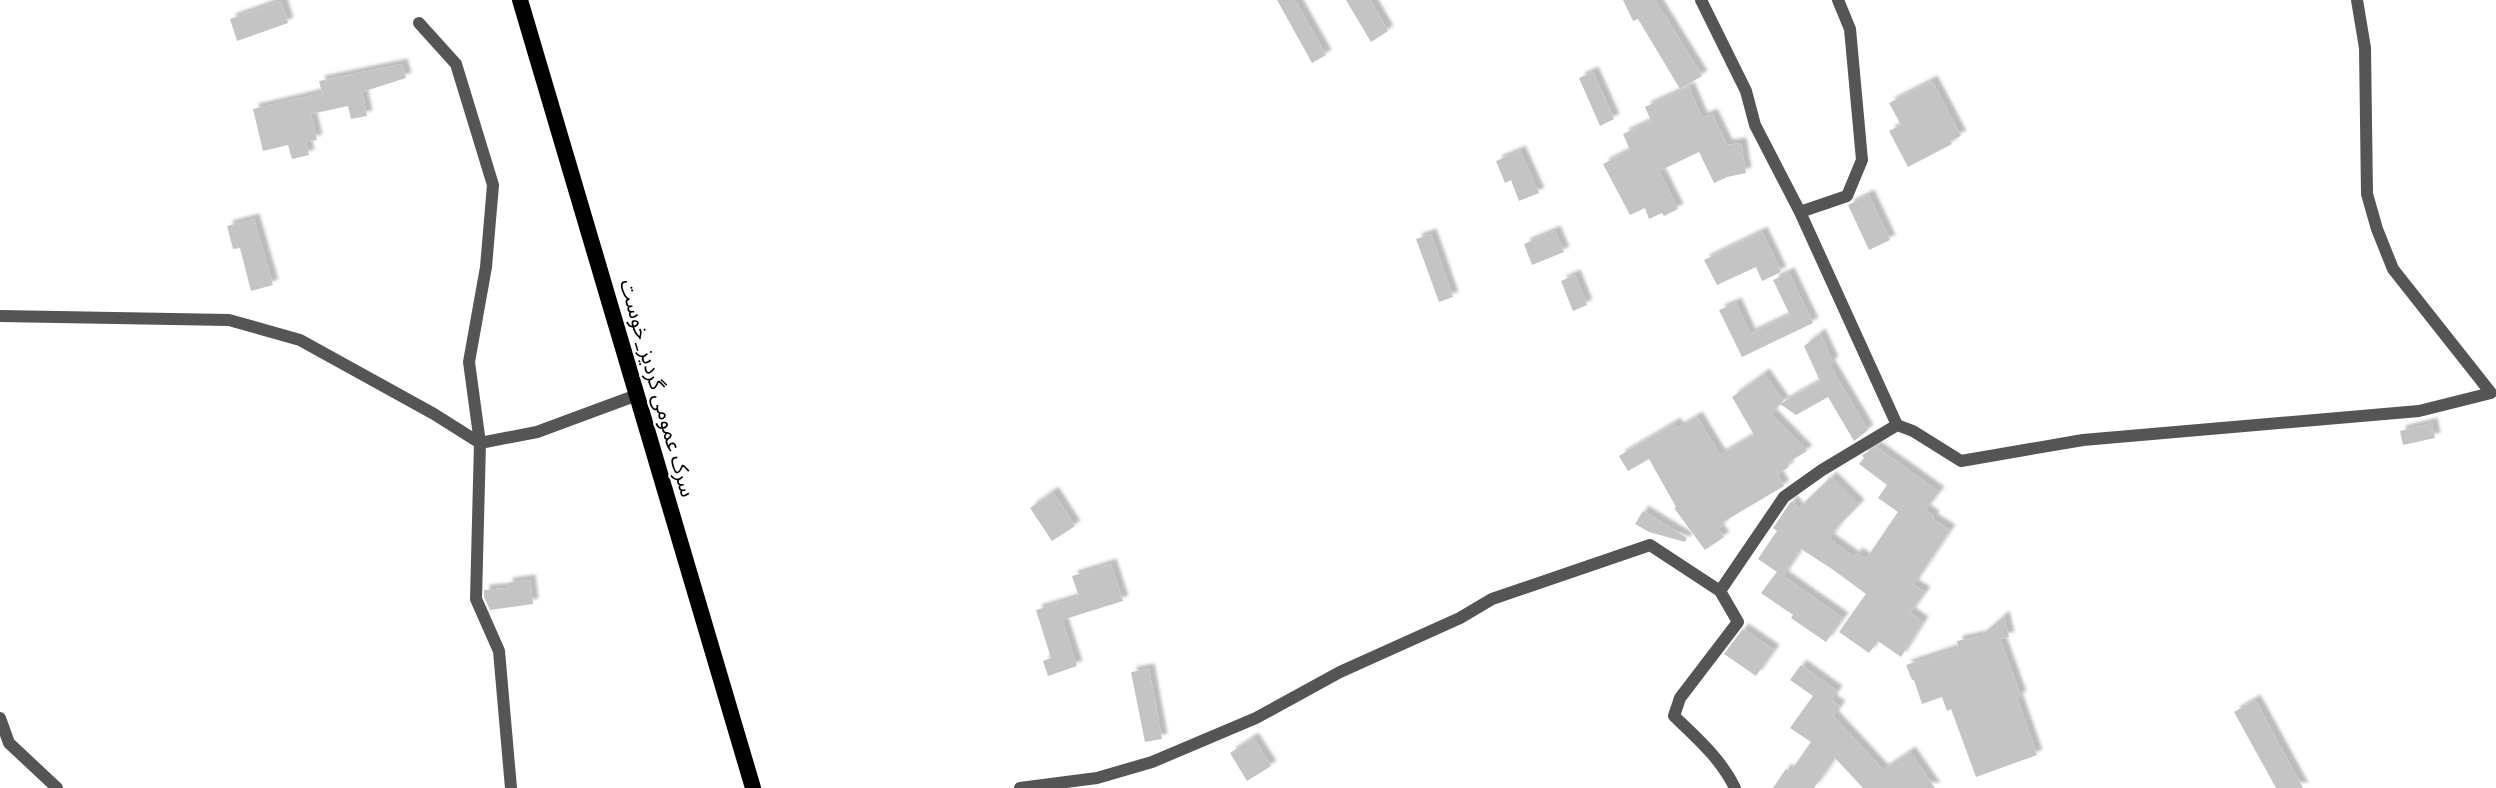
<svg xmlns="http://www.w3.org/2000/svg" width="2496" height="788" viewBox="0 0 2496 788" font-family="'Public Sans','Noto Sans Arabic',sans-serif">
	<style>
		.building { fill: #c4c4c4; filter: url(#shadow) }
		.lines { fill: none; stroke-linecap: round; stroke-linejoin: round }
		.minor { stroke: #555; stroke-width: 12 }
		.trunk { stroke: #000; stroke-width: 16 }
		.labels { text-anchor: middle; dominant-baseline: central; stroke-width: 4.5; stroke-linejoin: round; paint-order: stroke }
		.street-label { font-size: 21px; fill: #000; stroke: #fff }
	</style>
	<defs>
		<filter id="shadow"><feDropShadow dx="5.5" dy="-5.5" stdDeviation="1.5" flood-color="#0004"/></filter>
	</defs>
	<rect width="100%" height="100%" fill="#fff"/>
	<path class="building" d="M1277 0H1295L1326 55 1312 63Z
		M1346 0H1370L1388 31 1371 42Z
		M1623 0H1655L1702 76 1680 89 1638 19 1633 21Z
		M281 1 288 23 237 41 230 19Z
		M402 64 406 78 362 92 367 116 351 119 348 106 311 114 317 140 306 142 309 155 292 159 288 145 263 151 253 109 322 93 319 81Z
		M1593 72 1614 119 1600 126 1579 78Z
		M1932 81 1961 136 1950 141 1952 144 1908 167 1889 131 1901 125 1889 103Z
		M1689 87 1702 118 1712 114 1727 145 1741 143 1746 173 1727 177 1714 183 1699 152 1659 171 1678 209 1664 216 1662 213 1649 219 1645 208 1630 215 1603 164 1630 150 1623 134 1651 121 1645 107Z
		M1520 151 1539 193 1519 201 1511 180 1505 183 1496 161Z
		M1869 195 1890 240 1869 250 1848 205Z
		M254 219 273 285 251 291 240 248 233 249 227 226Z
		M1555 231 1564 252 1532 265 1524 244Z
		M1762 232 1781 272 1762 281 1756 267 1717 285 1704 260Z
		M1431 234 1453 297 1439 302 1416 239Z
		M1789 273 1813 323 1742 357 1719 310 1736 303 1750 334 1790 315 1773 280Z
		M1575 275 1587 305 1573 311 1561 281Z
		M1820 334 1833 362 1829 364 1868 430 1854 441 1828 397 1796 415 1780 404 1820 381 1804 346Z
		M1764 374 1783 401 1771 414 1807 451 1787 463 1789 467 1777 474 1784 486 1723 522 1724 524 1718 529 1724 537 1705 550 1674 508 1676 507 1649 459 1628 471 1619 456 1675 423 1678 428 1697 417 1720 455 1754 435 1732 397Z
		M2432 423 2435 438 2403 445 2400 431Z
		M1876 447 1939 492 1925 510 1934 516 1932 519 1950 530 1913 585 1925 592 1910 613 1923 622 1901 657 1878 641 1869 653 1839 632 1866 594 1832 569 1801 549 1783 576 1758 559 1777 531 1773 528 1790 503 1793 501 1798 509 1831 477 1859 505 1839 525 1829 539 1854 557 1857 553 1866 559 1898 512 1878 498 1887 485 1859 464 1864 458 1862 455Z
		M1053 492 1075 526 1052 541 1030 508Z
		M1643 511 1687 538 1685 542 1649 532 1635 524Z
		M1111 564 1123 601 1062 620 1077 666 1048 676 1043 661 1051 658 1036 610 1079 597 1072 576Z
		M1777 572 1843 618 1826 642 1791 618 1793 615 1761 593Z
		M530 580 533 604 490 610 484 597V590L508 588 507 583Z
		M2004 616 2009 637 2000 639 2021 696 2017 698 2037 755 1976 777 1951 709 1947 711 1942 697 1922 704 1914 680H1912L1906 665 1958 648 1957 641 1981 636Z
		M1743 629 1774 650 1756 676 1724 654Z
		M1801 665 1837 691 1831 700 1840 706 1833 716 1883 770 1910 752 1935 788H1863L1835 758 1814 788H1773L1786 769 1790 772 1811 742 1790 728 1813 696 1790 680Z
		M1149 669 1162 739 1145 742 1131 672Z
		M2255 700 2303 788H2276L2234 712Z
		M1253 738 1271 766 1247 781 1230 753Z"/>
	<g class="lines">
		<path class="minor" d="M1701 0 1746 91 1755 125 1800 212 1897 425 1913 431 1961 461 2083 440 2419 411 2491 393 2393 269 2377 229 2367 194 2365 48 2357 0
			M419 23 456 64 493 185 486 267 469 362 480 443 476 599 499 651 511 788
			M1800 212 1847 196 1862 160 1850 29 1838 0
			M0 316 229 320 300 340 434 414 480 443 537 432 637 395
			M1720 591 1784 497 1822 470 1897 425
			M0 718 9 743 57 788
			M1020 788 1097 778 1152 762 1256 718 1340 672 1460 618 1492 599 1650 545 1720 591 1738 622 1680 698 1674 716C1697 738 1721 759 1735 788"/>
		<path class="trunk" d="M520 0 753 788"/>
	</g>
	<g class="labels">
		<g class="street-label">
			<text transform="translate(658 388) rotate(74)">سرک عمومی گردیز_خوست</text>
		</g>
	</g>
</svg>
